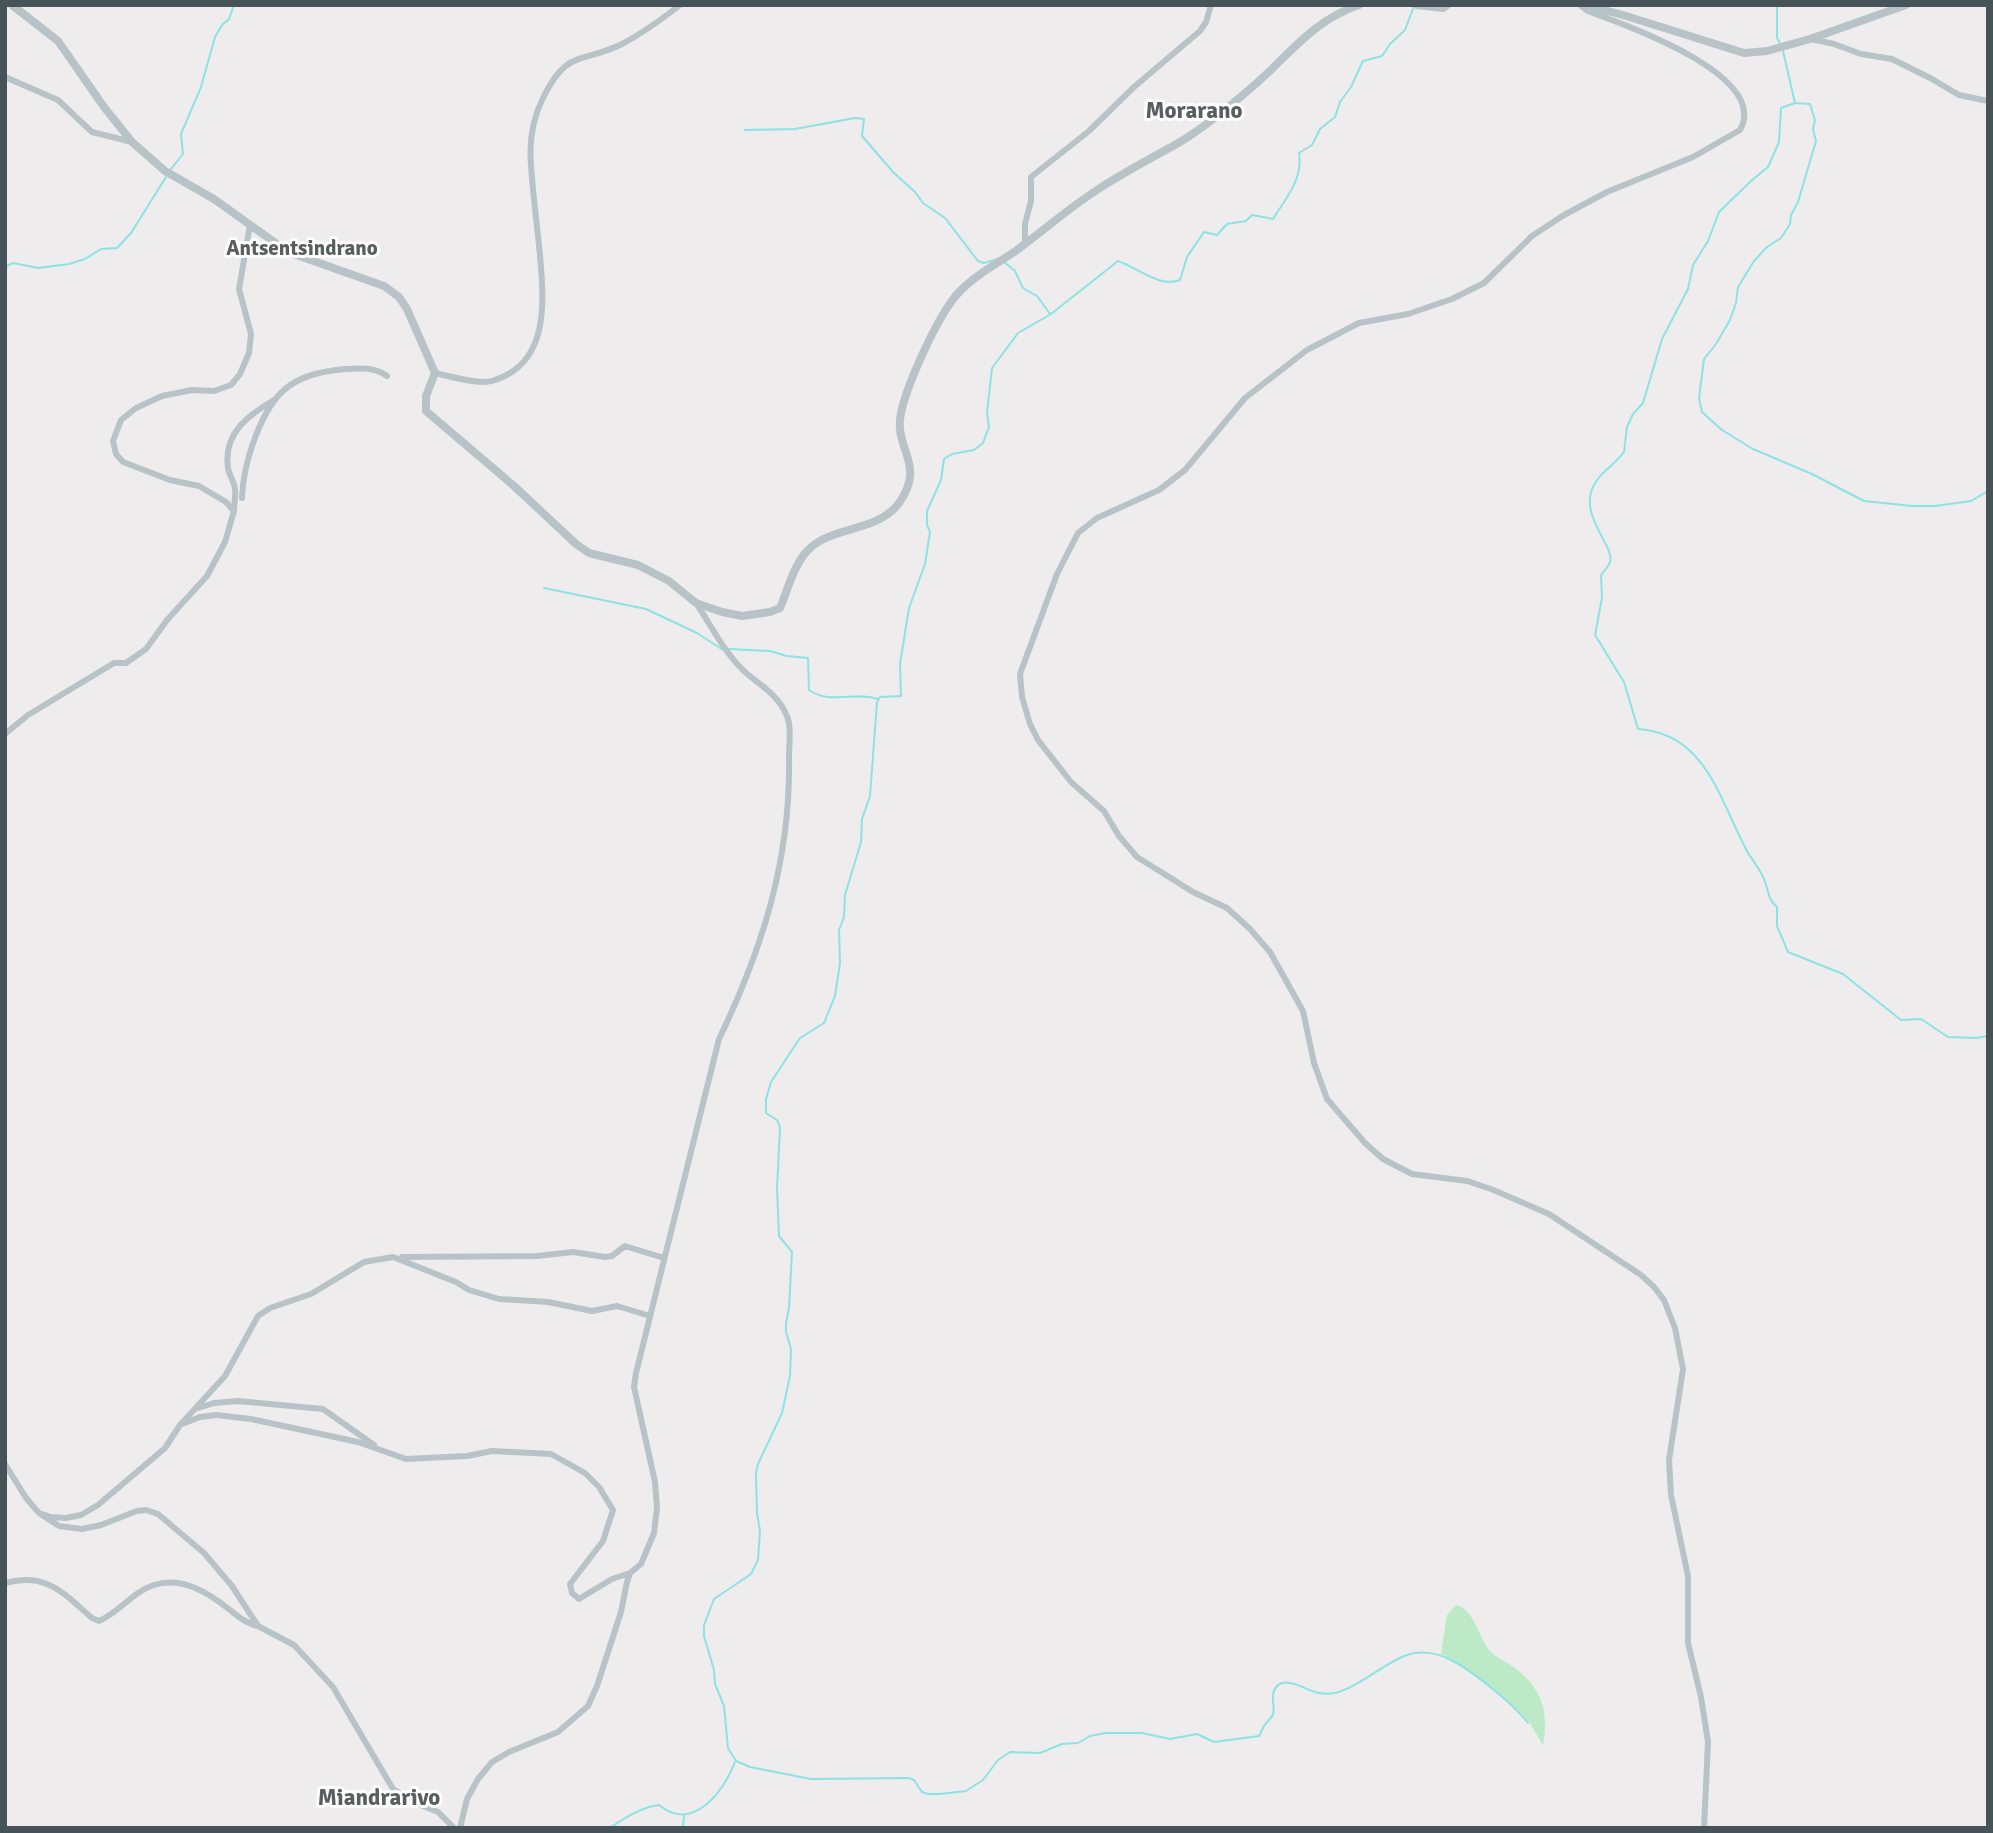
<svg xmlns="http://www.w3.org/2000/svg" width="1993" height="1833" viewBox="0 0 1993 1833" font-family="Signika,sans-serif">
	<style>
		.green { fill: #bdeac6 }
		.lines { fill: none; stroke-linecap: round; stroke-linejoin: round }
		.stream { stroke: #8de2e4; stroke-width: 2 }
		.minor { stroke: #b8c3c8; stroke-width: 6 }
		.tertiary { stroke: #b8c3c8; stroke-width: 8 }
		.labels { text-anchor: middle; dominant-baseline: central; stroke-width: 6; stroke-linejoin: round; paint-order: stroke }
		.neighbourhood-label { font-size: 21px; font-weight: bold; fill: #595e61; stroke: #fff }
		.quarter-label { font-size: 23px; font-weight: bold; fill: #595e61; stroke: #fff }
	</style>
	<rect width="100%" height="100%" fill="#efeced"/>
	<path class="green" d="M1456 1605C1475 1609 1479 1640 1491 1652 1498 1659 1507 1662 1515 1668 1542 1689 1549 1711 1543 1745 1537 1736 1532 1725 1525 1717 1508 1698 1464 1664 1441 1654L1447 1615Z"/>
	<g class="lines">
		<path class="stream" d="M1777 5V38L1781 45
			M1414 6 1405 30 1390 44 1382 56 1363 61 1351 87 1340 102 1335 117 1320 129 1312 145 1299 153C1303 180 1286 198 1273 219L1252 215 1246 221 1227 224 1217 235 1204 232 1187 257 1180 280C1160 288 1138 268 1118 261L1051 314 1018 333 992 368 987 413 989 427 983 443 974 450 952 454 944 459 941 480 927 511V525L930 532 925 564 909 608 900 664 901 696 880 697 877 702 870 796 862 819 861 842 845 895 844 917 839 930 840 963 835 996 824 1023 800 1038 771 1082 766 1099V1113L777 1120 780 1127 777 1189 779 1236 792 1252 789 1308 786 1323V1332L791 1349 790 1376 782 1413 758 1464 756 1473 757 1513 760 1531 758 1560 751 1574 714 1599 704 1625V1636L714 1670 715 1684 724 1706 728 1748 736 1761 750 1767 811 1779 909 1778 914 1780 922 1792 928 1794H940L966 1791 983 1780 998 1760 1010 1752 1040 1753 1062 1744 1078 1743 1090 1736 1105 1733H1142L1170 1739 1197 1734 1214 1742 1259 1736 1264 1726 1273 1715C1275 1708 1272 1700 1273 1694 1279 1670 1306 1691 1319 1693 1324 1694 1330 1694 1335 1693 1359 1687 1384 1663 1407 1655 1420 1650 1437 1653 1449 1659 1470 1669 1514 1704 1528 1723
			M1783 51 1795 103 1781 108 1779 142 1768 167 1751 181 1719 212 1708 241 1693 265 1688 289 1662 339 1643 403 1633 414 1627 427 1624 452C1614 466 1599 472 1592 489 1581 518 1615 547 1610 562 1609 566 1604 571 1601 575L1602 598 1595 635 1624 682 1638 729C1706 733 1720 801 1747 851 1752 860 1760 869 1764 879 1769 890 1767 899 1777 907V926L1788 952 1843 974 1901 1020 1921 1019 1948 1037 1976 1038 1988 1036
			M1795 103 1810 104 1815 120 1813 129 1816 141 1798 202 1791 215 1790 224 1781 238 1767 247 1754 261 1738 287 1736 303 1730 320 1716 344 1704 359 1699 398 1702 412 1722 430 1753 449 1812 474 1864 501 1912 506H1935L1971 501 1988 491
			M745 130 795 129 855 118 864 119 862 136 894 173 915 192 923 203 945 218 978 261 984 263 1001 258
			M171 169 183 154 181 134 201 87 215 37 222 25 229 19 234 5
			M1004 262 1015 271 1023 288 1037 296 1050 314
			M5 267 13 263 38 268 69 264 85 259 101 249 117 248 131 233 166 177
			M544 588 646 609 697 633 723 650
			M729 649 770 651 787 656 808 658 809 690C830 705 856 691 878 699
			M610 1828C624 1818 642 1807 659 1805 693 1833 723 1792 735 1762
			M683 1828 684 1816"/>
		<path class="minor" d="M1580 5 1588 11C1623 24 1771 75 1740 130L1693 157 1607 192 1564 215 1532 236 1484 283 1452 299 1408 314 1359 323 1307 350 1245 398 1185 470 1159 490 1097 518 1078 533 1057 574 1020 674 1022 697 1030 724 1038 740 1071 782 1104 811 1119 836 1137 857 1193 892 1227 908 1250 929 1270 952 1303 1011 1314 1063 1327 1099 1365 1143 1383 1159 1412 1174 1467 1181 1491 1189 1549 1214 1641 1275 1654 1287 1664 1300 1675 1328 1683 1369 1669 1460 1671 1495 1688 1576V1643L1701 1697 1708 1742 1704 1828
			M1811 39 1834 44 1861 54 1892 59 1932 79 1959 95 1988 101
			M5 77 58 100 92 132 132 142
			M1025 244V224L1031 201V177L1089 131 1134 87 1200 31 1206 22 1211 5
			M435 373C449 376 479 385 492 381 550 364 544 302 540 255 537 225 533 195 531 165 529 142 533 118 543 98 567 48 582 64 622 44 643 33 662 19 680 5
			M242 498C243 464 261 406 289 386 306 374 326 371 345 369 360 368 375 367 387 376
			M234 511C234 504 236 495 235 489 234 481 229 475 228 468 223 434 247 416 274 400
			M5 734 28 715 114 663H126L146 649 167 620 207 576 225 542 234 511 226 502 199 486 170 480 123 462 116 454 113 441 121 420 136 408 162 396 192 390 214 391 231 385 240 374 249 353 251 334 239 289 250 225
			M402 1257 537 1256 573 1252 605 1257 612 1256 625 1246 664 1258
			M195 1409 214 1403 238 1401 323 1409 374 1445
			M182 1424 200 1417 216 1415 251 1419 358 1442 406 1459 467 1456 492 1451 551 1454 585 1473 599 1487 613 1510 603 1541 570 1584 572 1593 579 1599 612 1579 630 1573
			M5 1464 26 1498 39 1513 59 1526 82 1529 101 1525 137 1511 146 1510 158 1514 204 1553 232 1586 258 1626 294 1645 333 1687 393 1789 418 1804 438 1812 454 1828
			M39 1513 51 1517 66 1518 81 1515 98 1505 165 1448 180 1425 225 1376 258 1316 270 1308 311 1294 364 1262 393 1257 456 1282 469 1290 499 1299 548 1302 592 1311 617 1306 650 1316
			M5 1583C47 1572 63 1593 92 1618L99 1621C120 1612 132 1592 154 1585 182 1576 209 1593 230 1610 239 1617 247 1624 258 1626
			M460 1828 467 1799 478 1779 492 1762 509 1752 558 1732 588 1706 597 1686 621 1612 627 1582 630 1573 641 1564 654 1533 657 1507 655 1482 634 1387 636 1373 719 1039C763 948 791 858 789 756 789 744 792 725 786 714 778 695 760 685 745 672 725 654 711 625 696 603"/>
		<path class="tertiary" d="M12 5 58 41 104 107 132 142 165 171 214 199 288 252 384 286 399 297 407 309 435 373 426 396V411L514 486 576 544 589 553 638 565 669 581 696 603 722 612 742 616 770 612 780 608C788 589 793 567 807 551 831 525 877 533 899 503 927 464 893 449 901 413 907 384 934 326 951 302 966 280 995 265 1017 250 1044 230 1069 208 1097 190 1124 172 1152 158 1180 142 1205 127 1229 107 1251 88 1288 57 1311 21 1359 5
			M1417 5 1443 8 1447 5
			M1585 5 1623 15 1744 53 1767 51 1810 39 1906 5"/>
	</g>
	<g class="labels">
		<g class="neighbourhood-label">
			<text x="302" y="248">Antsentsindrano</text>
		</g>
		<g class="quarter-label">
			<text x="1194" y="110">Morarano</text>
			<text x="379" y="1797">Miandrarivo</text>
		</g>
	</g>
	<rect width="1993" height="1833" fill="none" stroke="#465358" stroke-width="14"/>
</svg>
